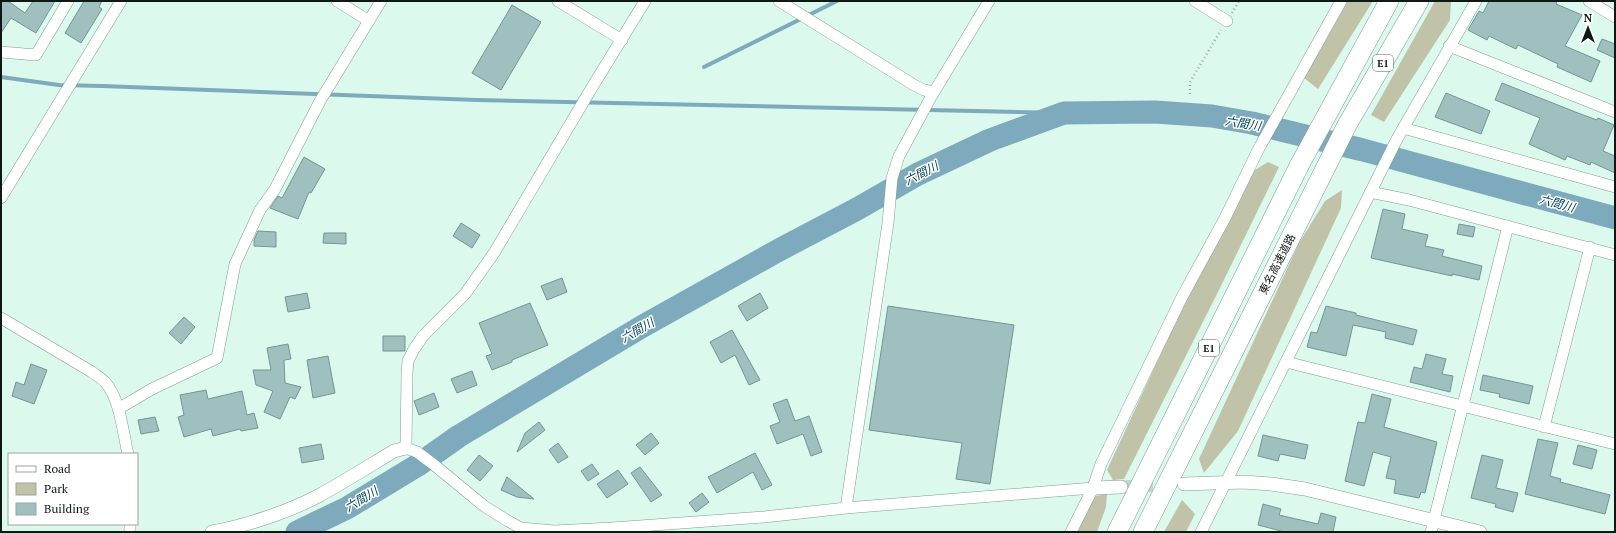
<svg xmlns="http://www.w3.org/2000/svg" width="1616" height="533" viewBox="0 0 1616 533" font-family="'PT Serif','Noto Sans JP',serif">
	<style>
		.green { fill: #c1c3a8 }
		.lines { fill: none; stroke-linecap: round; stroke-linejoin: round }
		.stream { stroke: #7daabd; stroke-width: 4 }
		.river { stroke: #7daabd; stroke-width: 23 }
		.building { fill: #a0c0c0; stroke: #759494 }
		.tertiary-tunnel { stroke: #bdd7cc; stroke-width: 13; stroke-dasharray: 13 6; stroke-linecap: butt }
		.minor-casing { stroke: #829d93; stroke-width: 12 }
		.tertiary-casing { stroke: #829d93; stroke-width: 14 }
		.motorway-casing { stroke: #829d93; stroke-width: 20 }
		.path { stroke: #99afa6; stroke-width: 2.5; stroke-dasharray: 1 3; stroke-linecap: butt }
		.minor { stroke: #fff; stroke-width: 11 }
		.tertiary { stroke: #fff; stroke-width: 13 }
		.motorway { stroke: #fff; stroke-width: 19 }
		.labels { text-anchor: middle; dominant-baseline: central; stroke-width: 3; stroke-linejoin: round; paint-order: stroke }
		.shield { fill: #fff; stroke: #565d5a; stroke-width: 1 }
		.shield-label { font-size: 10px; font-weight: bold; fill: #0e1814 }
		.street-label { font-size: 11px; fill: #0e1814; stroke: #fff }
		.water-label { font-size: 12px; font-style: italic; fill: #014459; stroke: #fff }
	</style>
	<rect width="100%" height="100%" fill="#dcf9ed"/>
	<path class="green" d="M1348 1H1373L1318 89 1304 78Z
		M1435 1H1451L1450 20 1384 122 1371 115Z
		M1268 162 1279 167 1220 288 1124 479 1113 480 1107 470 1196 278 1255 170Z
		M1342 190 1341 208 1238 431 1204 473 1199 459 1299 243 1325 201Z
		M1107 494 1106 507 1097 532H1075L1095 496Z
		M1182 500 1195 514 1186 532H1164Z"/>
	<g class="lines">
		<path class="stream" d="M704 67 837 1
			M1 77 59 85 102 86 477 100 1064 113"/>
		<path class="river" d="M297 532 347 508 418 465 459 436 643 326 779 250 857 209 918 174 990 140 1064 113 1155 112 1212 116 1252 123 1363 150 1615 218"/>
	</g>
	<path class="building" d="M1 1H8L25 13 33 1H55L36 33 11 18 1 33Z
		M84 1H102L99 7 102 9 81 43 65 33Z
		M1489 1H1557L1556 4 1582 15 1565 46 1600 61 1591 82 1557 67 1558 64 1518 45 1516 49 1489 36 1487 40 1468 30 1479 11 1483 13Z
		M512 5 541 22 501 90 472 73Z
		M1602 39 1615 44V58L1597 50Z
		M1502 83 1578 113 1597 120 1598 118 1614 125 1603 151 1615 156V173L1591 162 1590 165 1567 156 1565 160 1529 144 1540 118 1495 100Z
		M1446 93 1490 111 1481 134 1435 117Z
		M304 157 325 169 311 193 309 192 298 219 270 208 278 196 282 198Z
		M1383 209 1405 214 1402 229 1428 235 1425 246 1444 250 1442 256 1482 266 1479 280 1452 274V276L1371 258Z
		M461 223 480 235 472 248 453 236Z
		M1459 224 1475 227 1473 237 1457 234Z
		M258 231 276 232V247L254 246V240Z
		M324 233H346V244L323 243Z
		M562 278 567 292 547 300 541 286Z
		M307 293 310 308 288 312 285 297Z
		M760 293 768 308 747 321 738 306Z
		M530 303 548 345 512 360V362L492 370 486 356 492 354 479 323Z
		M888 306 1014 325 990 484 956 479 962 443 869 430Z
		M1326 306 1356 313V315L1417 330 1413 345 1385 338 1386 332 1353 325 1346 356 1307 347 1311 332 1317 333Z
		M184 317 195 327 181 344 169 333Z
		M732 330 760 380 749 385 735 355 721 363 710 342Z
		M383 336H405V351H383Z
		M288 344 291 359 284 360 285 383 301 387 295 399 290 397 280 419 264 412 273 391 256 385 253 370H271L267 348Z
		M1426 354 1446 359 1442 374 1453 376 1450 392 1410 382 1414 367 1422 369Z
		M328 356 335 393 313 398 307 360Z
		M31 364 47 370 34 404 12 396 16 382 24 385Z
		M472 371 477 385 457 393 451 379Z
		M1483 375 1533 386 1529 404 1499 397 1500 394 1480 390Z
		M206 390 208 399 242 391 247 415 254 413 258 428 241 431 240 429 213 436 211 429 184 437 178 417 184 415 180 395Z
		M434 393 439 407 419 415 414 401Z
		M1372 394 1391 399 1384 427 1437 442 1425 493 1421 492 1419 498 1394 493 1396 480 1386 478 1391 457 1373 452 1364 486 1345 481 1358 422 1365 423Z
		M787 399 795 421 809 416 822 452 811 456 803 434 777 444 770 426 780 422 773 404Z
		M155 417 159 431 141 434 138 420Z
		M539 422 545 430 517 452 525 433Z
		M651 433 659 443 645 455 636 445Z
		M1263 435 1308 445 1305 459 1280 454 1278 461 1258 456Z
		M1538 439 1558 443 1550 476 1561 479 1560 482 1610 495 1605 514 1525 494Z
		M558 443 568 457 558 463 549 450Z
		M321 444 324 459 302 463 299 448Z
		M1578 445 1597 450 1592 469 1573 464Z
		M755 453 772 485 762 490 753 472 717 493 708 477Z
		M479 455 493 466 480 481 467 470Z
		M1482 455 1503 460 1496 488 1518 493 1513 512 1495 507 1496 504 1471 498Z
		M592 464 599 474 588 481 581 471Z
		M640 467 662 495 651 502 631 473Z
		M618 470 628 484 607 498 597 484Z
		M507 477 534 499 517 497 501 490Z
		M702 493 709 502 696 512 689 503Z
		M1263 504 1281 509 1279 515 1318 524 1321 513 1336 517 1333 532H1281V531L1258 525Z"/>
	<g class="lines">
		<path class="tertiary-tunnel" d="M1121 487 1174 484"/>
		<defs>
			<path id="minor" d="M337 1 369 21
				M558 1 622 40
				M645 1 591 89 494 253 465 294 423 336 414 349 408 361 407 373 406 448 417 452 433 464 484 506 508 521 521 528 554 531 612 528 764 517 846 508 1093 488
				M779 1 914 85 924 90 934 92
				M1195 1 1227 21
				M1589 1 1615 17
				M1449 46 1615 112
				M1 52 36 55 68 1
				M1403 128 1615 187
				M1370 192 1409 200 1615 255
				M1 198 121 1
				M1 318 92 372C96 375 101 378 105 382 120 398 123 433 128 454
				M1286 362 1615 444
				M118 409 152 389 217 358 235 264 260 210 275 189 320 101 381 1
				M1544 427 1590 247
				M846 508 888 223 892 178 899 156 931 97 989 1
				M130 532V524
				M1071 532 1093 488 1101 464 1182 297 1225 218 1258 150 1341 1
				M1201 532 1397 139 1476 1
				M1431 532 1508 226"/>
			<path id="tertiary" d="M1184 484 1243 482 1271 484 1305 489 1480 532
				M1093 488 1121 487
				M212 532C244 526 289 512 318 496 344 482 369 466 394 451L406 448"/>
			<path id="motorway" d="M1117 532 1300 164 1389 1
				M1143 532 1347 125 1419 1"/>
		</defs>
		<use href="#minor" class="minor-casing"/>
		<use href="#tertiary" class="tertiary-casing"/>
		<use href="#motorway" class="motorway-casing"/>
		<path class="path" d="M1232 13 1239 1
			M1190 94V82L1221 30"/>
		<use href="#minor" class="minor"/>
		<use href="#tertiary" class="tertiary"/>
		<use href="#motorway" class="motorway"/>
	</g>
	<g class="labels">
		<g class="shield">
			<rect x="1373" y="55" width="20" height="16" rx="3"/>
			<rect x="1199" y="340" width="20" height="16" rx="3"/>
		</g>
		<g class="shield-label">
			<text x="1383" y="63">E1</text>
			<text x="1209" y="348">E1</text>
		</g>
		<g class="street-label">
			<text transform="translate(1277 264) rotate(-63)">東名高速道路</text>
		</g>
		<g class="water-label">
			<text transform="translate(1243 123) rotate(9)">六間川</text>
			<text transform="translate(921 173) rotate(-27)">六間川</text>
			<text transform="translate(1557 203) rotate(15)">六間川</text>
			<text transform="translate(637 330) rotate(-30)">六間川</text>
			<text transform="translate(361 499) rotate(-31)">六間川</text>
		</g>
	</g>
	<rect width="1616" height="533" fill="none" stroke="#0e1814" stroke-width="4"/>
	<rect x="8" y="453" width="130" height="72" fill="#ffffff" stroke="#9fa3a1"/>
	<rect x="16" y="466" width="20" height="6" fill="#ffffff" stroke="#9fa3a1"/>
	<text x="44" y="473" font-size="12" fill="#0e1814">Road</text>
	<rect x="16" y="483" width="20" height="12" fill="#c1c3a8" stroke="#9fa3a1"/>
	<text x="44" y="493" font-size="12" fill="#0e1814">Park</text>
	<rect x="16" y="503" width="20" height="12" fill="#a0c0c0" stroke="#9fa3a1"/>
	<text x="44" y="513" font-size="12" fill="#0e1814">Building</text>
	<g transform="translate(1588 28)" stroke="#ffffff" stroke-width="3" paint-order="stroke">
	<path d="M0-3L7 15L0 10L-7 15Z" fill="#0e1814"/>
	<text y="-6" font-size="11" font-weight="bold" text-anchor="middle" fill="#0e1814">N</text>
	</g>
</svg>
